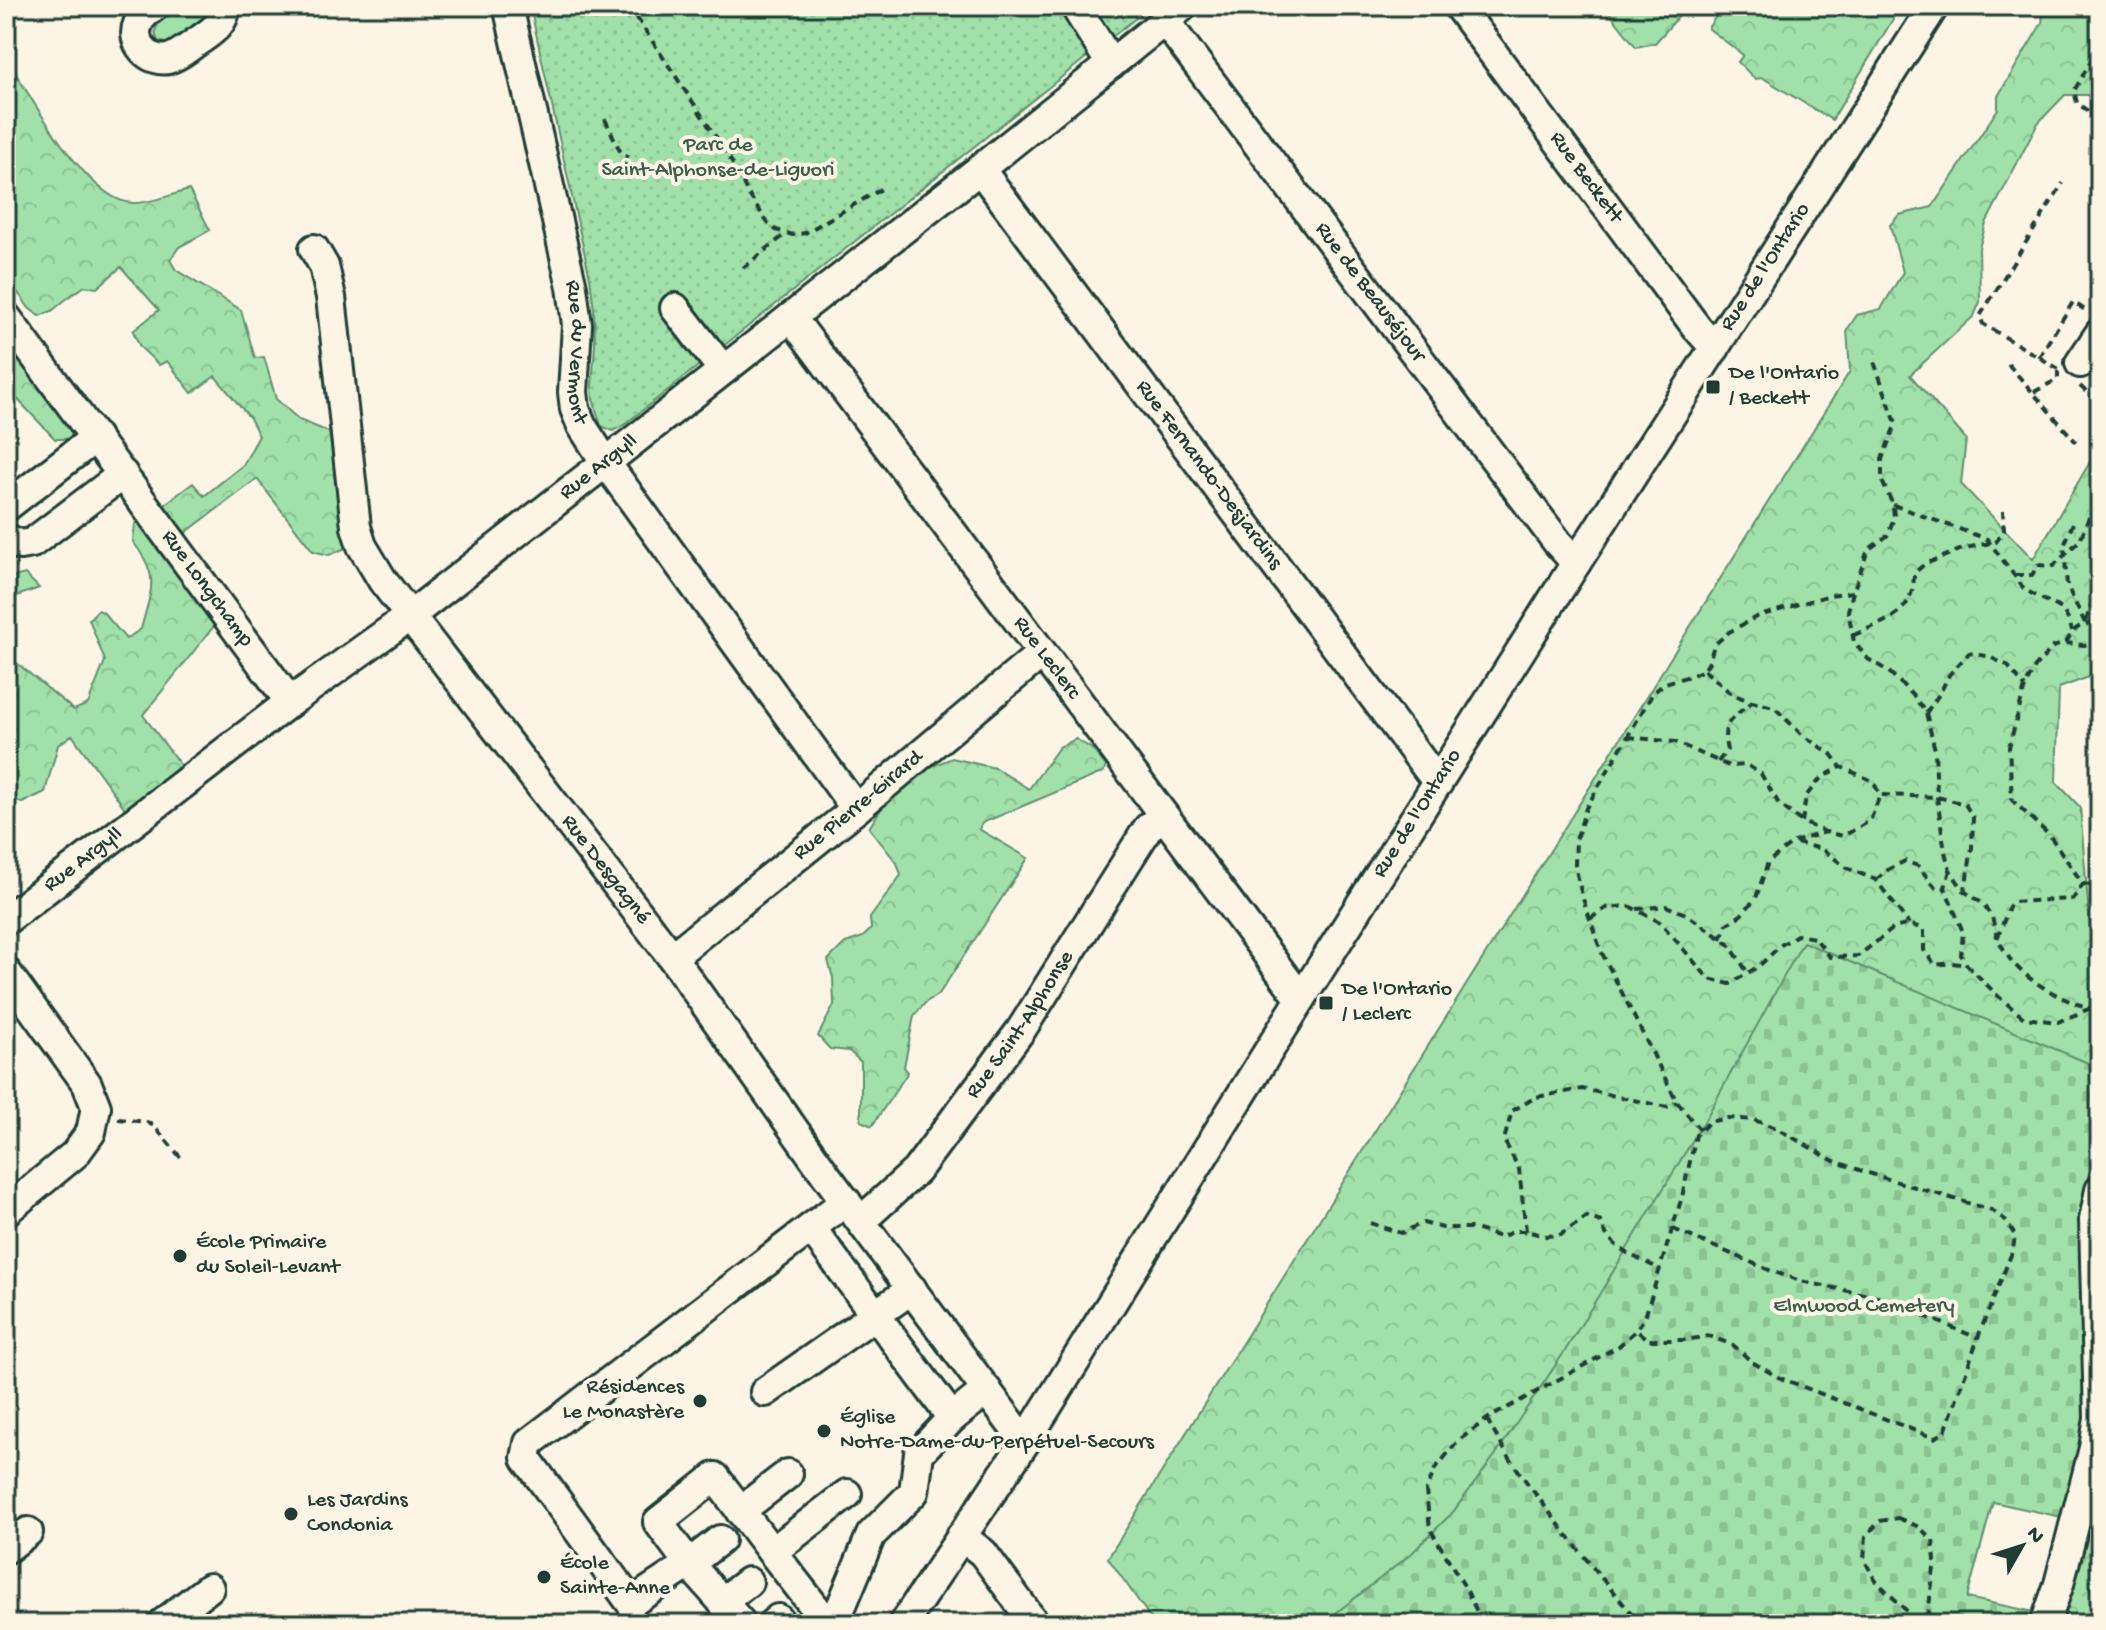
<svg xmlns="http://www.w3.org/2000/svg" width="2106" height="1630" viewBox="0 0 2106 1630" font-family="'Gochi Hand',sans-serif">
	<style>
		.grass { fill: #a1e1a9; stroke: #608f6e; stroke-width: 2 }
		.forest { fill: url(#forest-crowns); stroke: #608f6e; stroke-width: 2 }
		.cemetery { fill: url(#cemetery-stones); stroke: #608f6e; stroke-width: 2 }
		.park { fill: url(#park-dots); stroke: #608f6e; stroke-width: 2 }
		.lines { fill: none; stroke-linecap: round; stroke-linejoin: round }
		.minor-casing { stroke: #1f3d34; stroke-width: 34 }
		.path { stroke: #1f3d34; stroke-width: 4; stroke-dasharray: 8 6; stroke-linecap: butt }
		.minor { stroke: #fcf5e5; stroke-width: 28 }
		.poi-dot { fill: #1f3d34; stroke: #fcf5e5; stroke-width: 3 }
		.labels { text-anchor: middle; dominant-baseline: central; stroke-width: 8; stroke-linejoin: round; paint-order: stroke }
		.park-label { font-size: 22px; fill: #395e4b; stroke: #fcf5e5 }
		.street-label { font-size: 22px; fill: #1f3d34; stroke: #fcf5e5 }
		.poi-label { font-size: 22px; fill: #1f3d34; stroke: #fcf5e5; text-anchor: start }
	</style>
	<defs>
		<pattern id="forest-crowns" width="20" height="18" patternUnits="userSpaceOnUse" patternTransform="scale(2)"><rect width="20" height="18" fill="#a1e1a9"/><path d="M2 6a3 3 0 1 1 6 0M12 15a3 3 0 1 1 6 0" fill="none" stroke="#8ac292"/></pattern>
		<pattern id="cemetery-stones" width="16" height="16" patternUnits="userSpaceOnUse" patternTransform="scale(2)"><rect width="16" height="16" fill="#a1e1a9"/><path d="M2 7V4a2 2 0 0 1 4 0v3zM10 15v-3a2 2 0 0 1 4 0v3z" fill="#8ac292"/></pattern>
		<pattern id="park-dots" width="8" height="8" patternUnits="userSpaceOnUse" patternTransform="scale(2)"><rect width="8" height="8" fill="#a1e1a9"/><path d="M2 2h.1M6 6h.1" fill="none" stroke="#8ac292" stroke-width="1.8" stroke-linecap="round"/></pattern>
	</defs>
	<rect width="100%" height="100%" fill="#fcf5e5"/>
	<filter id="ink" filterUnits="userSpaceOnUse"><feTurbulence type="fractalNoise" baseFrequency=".0125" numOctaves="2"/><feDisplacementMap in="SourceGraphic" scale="16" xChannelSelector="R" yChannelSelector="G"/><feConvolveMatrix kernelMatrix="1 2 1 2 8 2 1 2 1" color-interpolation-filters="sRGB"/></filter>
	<g filter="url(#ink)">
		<path class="grass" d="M182 6H212C207 22 188 31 175 41L169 44 158 41C148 24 169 15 182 6Z"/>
		<path class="forest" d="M1604 6H1688L1655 43 1636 47Z
			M1711 6H1887L1892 9 1893 19 1832 120 1763 78 1755 79 1738 62 1743 55 1708 28 1719 12Z
			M2044 6H2100V41L2095 50 2096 57 2100 59V102L2088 95H2065L2038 123 1986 223 1979 248 1980 302 1974 316 1910 375 1966 439 1961 484 2033 559 2100 445V673L2059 688 2056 782 2080 807 2092 952 2100 958V1085L1477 1624H1155L1108 1558 1850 371 1847 330 1857 315 1881 309 1903 272 1890 225 1899 215 1932 207 1998 109V96L2042 23Z
			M6 58C29 93 89 206 135 203 151 203 173 194 189 190L210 230 179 247 170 260 176 270 241 310 255 358 264 357 276 399 299 420 329 432 346 548 329 555 313 551 257 479 164 549 218 621 143 715 181 766 129 814 72 735 58 745 45 792 22 803 6 794V650L7 655 74 710 88 704 105 661 89 619 98 610 103 612 126 639 141 629C151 590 161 577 133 542L135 524 145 519 193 483 204 496 243 465 259 436 250 418 215 376 192 393 167 361 159 365 140 347 133 331 159 310 121 267 97 288 85 286 70 296 52 311 39 316 29 308 6 276Z
			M6 337 73 429V435L66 439H55L6 387Z
			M6 574 14 577 25 574 39 588 6 600Z
			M1076 739 1092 749 1106 766 1104 772 982 823 979 829 1028 858 939 994 926 1002 914 1016 904 1067 908 1072 872 1126 861 1121V1062L849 1051 830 1049 818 1036 834 1005 833 978 828 960 845 943 863 937 871 929 870 918 901 875 897 863 869 828 882 807 930 767 952 758 995 768 1029 789 1059 747Z
			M2100 1087V1597L2088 1624H2045L2059 1584Z"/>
		<path class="cemetery" d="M1803 942 2100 1068 2099 1381 2075 1520 1993 1502 1967 1598 2049 1615 2045 1624H1322L1411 1554 1453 1512 1496 1454 1565 1351 1705 1120Z"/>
		<path class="park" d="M530 6H1151L624 425 613 431 601 426 593 399 592 386 595 345 594 309 590 278Z"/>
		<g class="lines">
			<defs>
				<g id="minor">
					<path d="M155 6C148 11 141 15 138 24 130 42 149 63 168 59 180 56 191 45 201 39 214 30 224 23 226 6"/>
					<path id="s1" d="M508 6 572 287 577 325 573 392 575 409 582 426 606 463 856 809"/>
					<path d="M1075 6 1111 64"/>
					<path id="s2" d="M1458 6 1697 328 1715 348"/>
					<path id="s3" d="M1165 21 1558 543 1576 563"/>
					<path id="s4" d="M980 169 1438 783"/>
					<path id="s5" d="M314 249 324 266 331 297 356 527 362 546 383 581 672 957 826 1175 1025 1442"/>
					<path d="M675 308 723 370"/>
					<path id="s6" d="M6 317 290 702"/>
					<path id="s7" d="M791 317 1301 999"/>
					<path d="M2080 363 2100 333"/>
					<path d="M6 507 96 437"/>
					<path d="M6 538 20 545 32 543 123 474"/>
					<path id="s8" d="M6 920 290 702 410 616 980 169 1183 6"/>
					<path id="s9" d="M672 957 856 809 1042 653"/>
					<path d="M6 972 87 1084 96 1107 91 1132 75 1154 6 1211"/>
					<path id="s10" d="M861 1221 916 1171 1021 1030 1148 828 1163 815"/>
					<path d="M811 1228 952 1418 987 1390"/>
					<path d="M765 1392 912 1289"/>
					<path d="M740 1511 788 1474"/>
					<path d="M961 1536 983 1553 1035 1624"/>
					<path d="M720 1540 689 1564 631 1603 526 1458 529 1443 846 1201"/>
					<path d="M6 1549 28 1532"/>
					<path d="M722 1602 748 1582"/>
					<path d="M162 1624 209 1588"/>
					<path d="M742 1624 689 1564 658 1522 715 1477 772 1552"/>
					<path d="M772 1624 778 1619"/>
					<path d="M828 1624 772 1552 847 1494"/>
					<path d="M834 1624 871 1535 914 1492 919 1453 952 1418"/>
					<path id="s11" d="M903 1624 1025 1442 1301 999 1576 563 1934 6"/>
					<path d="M2045 1624 2059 1584 2094 1448 2099 1418 2094 1220 2100 1190"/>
				</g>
			</defs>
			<use href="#minor" class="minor-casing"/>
			<path class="path" d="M561 6 566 19
				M629 6 722 146 740 176 747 192 768 223 776 230 793 235 805 233 883 188
				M2088 111 2077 103 2074 91 2100 45
				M605 119 621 153 628 157
				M743 268 787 233
				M2039 357 2073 302 2088 312
				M2008 364 2076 442
				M2059 369 1983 324 1980 316 2063 183
				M2080 386 2100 405
				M2034 392 2058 379V371
				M1893 505 1987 539 2025 590 2062 609 2069 621 2072 631
				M2073 523 2064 546 2067 586 2085 623
				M2015 575H2032L2038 565 2053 566 2080 540 2089 517
				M1853 592 1848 611 1854 642 1868 659 1888 671 1912 694 1926 713 1935 750 1937 797 1945 852 1950 870 1964 891 1982 903 1992 917 1997 937
				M2086 621 2093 598 2100 592
				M1854 635C1886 620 1914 616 1914 573L1925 564 1965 548 1996 542 2004 531 2003 511
				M2100 641 2084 645 2066 643 2053 647 2035 667 2025 687 2009 747 2012 800 2050 836 2083 884 2073 899 2011 902 1997 939C2003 947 2008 958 2015 965 2032 984 2075 1008 2100 1009
				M2066 643C2075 626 2081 623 2100 624
				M1704 670 1732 694 1752 702 1774 707 1801 734 1831 754 1841 767 1873 781 1880 795 1937 797 1965 804 1973 818 1972 848 1965 889
				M1926 713 1940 693 1949 675 1969 653 1987 656 2007 665 2025 687
				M1628 737 1675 742 1729 766 1747 765 1761 774 1779 804 1802 822 1824 831
				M1718 762 1727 750C1720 722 1733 718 1752 702
				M1802 822 1806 796 1821 778 1841 767
				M1796 843 1822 849 1847 868 1876 880 1909 924
				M1950 870 1945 888 1963 932 1961 955 1967 965
				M1876 880 1889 869 1905 861 1918 866 1936 888H1944
				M2083 884 2100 886
				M1637 909 1666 906 1686 914 1729 944 1748 973
				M1590 919 1606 908 1629 906 1660 922 1709 979 1730 984 1759 966 1781 945 1797 935 1815 938 1830 957 1858 956 1894 928 1909 924 1924 929V950L1935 965 1952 963 1967 965 1999 997 2024 1018 2058 1022 2091 1008
				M1721 939 1727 924 1741 915 1756 898 1768 862 1794 842 1826 832 1843 836 1870 821 1880 795
				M118 1119 147 1122 154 1126 182 1159
				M1700 1130 1677 1102 1601 951 1582 896 1575 865 1576 840 1586 808 1653 693 1665 683 1690 676 1704 670 1709 662 1714 645 1729 632 1756 617 1830 595 1853 592 1868 550 1887 536 1894 518 1893 505 1882 481V459L1896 423 1873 359
				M1370 1223 1401 1233 1423 1223 1443 1228H1472L1500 1237 1516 1231H1526L1546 1236 1560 1235 1587 1217 1601 1222C1608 1249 1638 1258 1660 1269
				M1673 1229 1769 1270 1800 1281 1878 1297 1978 1338
				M1526 1231 1519 1169 1504 1140 1512 1111 1536 1097 1582 1089 1667 1107 1677 1102
				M1487 1419C1504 1453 1527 1483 1550 1513 1579 1551 1609 1588 1641 1624
				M1898 1518 1919 1527 1933 1540 1935 1560 1928 1614 1913 1617 1875 1580 1864 1559 1866 1536 1880 1521Z
				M1928 1614 1940 1624
				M1478 1624 1479 1616 1466 1589 1430 1529 1426 1491 1435 1469 1458 1441 1487 1419 1619 1346 1636 1330 1645 1317 1682 1197 1696 1135 1709 1122 1727 1118 1754 1120 1776 1128 1834 1161 1865 1172 1991 1210 2004 1219 2015 1235 2013 1250 1980 1332 1945 1432 1934 1438 1778 1377 1752 1362 1733 1345 1709 1336 1685 1340H1648L1636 1330
				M1907 1624 1913 1617"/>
			<use href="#minor" class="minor"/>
		</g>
	</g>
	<g class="poi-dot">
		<rect x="1705" y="379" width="16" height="16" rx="4"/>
		<rect x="1318" y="995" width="16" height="16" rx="4"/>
		<circle cx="180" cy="1256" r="8"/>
		<circle cx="700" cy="1401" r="8"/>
		<circle cx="824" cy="1431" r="8"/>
		<circle cx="291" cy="1514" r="8"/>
		<circle cx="544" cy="1577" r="8"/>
	</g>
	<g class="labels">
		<g class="park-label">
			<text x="718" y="146">Parc de<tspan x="718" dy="25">Saint-Alphonse-de-Liguori</tspan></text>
			<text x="1864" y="1307">Elmwood Cemetery</text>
		</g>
		<g class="street-label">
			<text stroke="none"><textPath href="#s2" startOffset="214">Rue Beckett</textPath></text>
			<text stroke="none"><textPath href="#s11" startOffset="1608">Rue de l'Ontario</textPath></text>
			<text stroke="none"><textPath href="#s3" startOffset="340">Rue de Beauséjour</textPath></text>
			<text stroke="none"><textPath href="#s1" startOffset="354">Rue du Vermont</textPath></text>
			<text stroke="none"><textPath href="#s8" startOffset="746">Rue Argyll</textPath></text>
			<text stroke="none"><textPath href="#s4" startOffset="382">Rue Fernando-Desjardins</textPath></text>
			<text stroke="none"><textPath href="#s6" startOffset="338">Rue Longchamp</textPath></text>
			<text stroke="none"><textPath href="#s7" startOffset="426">Rue Leclerc</textPath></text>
			<text stroke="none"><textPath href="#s9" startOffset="240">Rue Pierre-Girard</textPath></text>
			<text stroke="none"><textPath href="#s11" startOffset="960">Rue de l'Ontario</textPath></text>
			<text stroke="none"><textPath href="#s8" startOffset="98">Rue Argyll</textPath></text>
			<text stroke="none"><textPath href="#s5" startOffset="708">Rue Desgagné</textPath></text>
			<text stroke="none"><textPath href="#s10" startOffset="254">Rue Saint-Alphonse</textPath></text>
		</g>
		<g class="poi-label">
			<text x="1729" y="374">De l'Ontario<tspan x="1729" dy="25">/ Beckett</tspan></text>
			<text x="1342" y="990">De l'Ontario<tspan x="1342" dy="25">/ Leclerc</tspan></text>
			<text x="196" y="1243">École Primaire<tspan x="196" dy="25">du Soleil-Levant</tspan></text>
			<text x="684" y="1388" text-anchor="end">Résidences<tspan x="684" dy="25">Le Monastère</tspan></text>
			<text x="840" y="1418">Église<tspan x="840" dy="25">Notre-Dame-du-Perpétuel-Secours</tspan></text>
			<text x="307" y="1501">Les Jardins<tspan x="307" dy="25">Condonia</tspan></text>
			<text x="560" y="1564">École<tspan x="560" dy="25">Sainte-Anne</tspan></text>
		</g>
	</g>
	<rect width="2106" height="1630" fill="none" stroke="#fcf5e5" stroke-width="32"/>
	<rect x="16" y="16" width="2074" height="1598" fill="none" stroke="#1f3d34" stroke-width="3" filter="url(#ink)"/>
	<g transform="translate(2022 1546) rotate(51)" stroke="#fcf5e5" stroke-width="6" paint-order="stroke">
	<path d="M0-6L14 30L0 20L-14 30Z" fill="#1f3d34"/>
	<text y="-12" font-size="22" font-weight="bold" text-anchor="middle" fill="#1f3d34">N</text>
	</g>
</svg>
